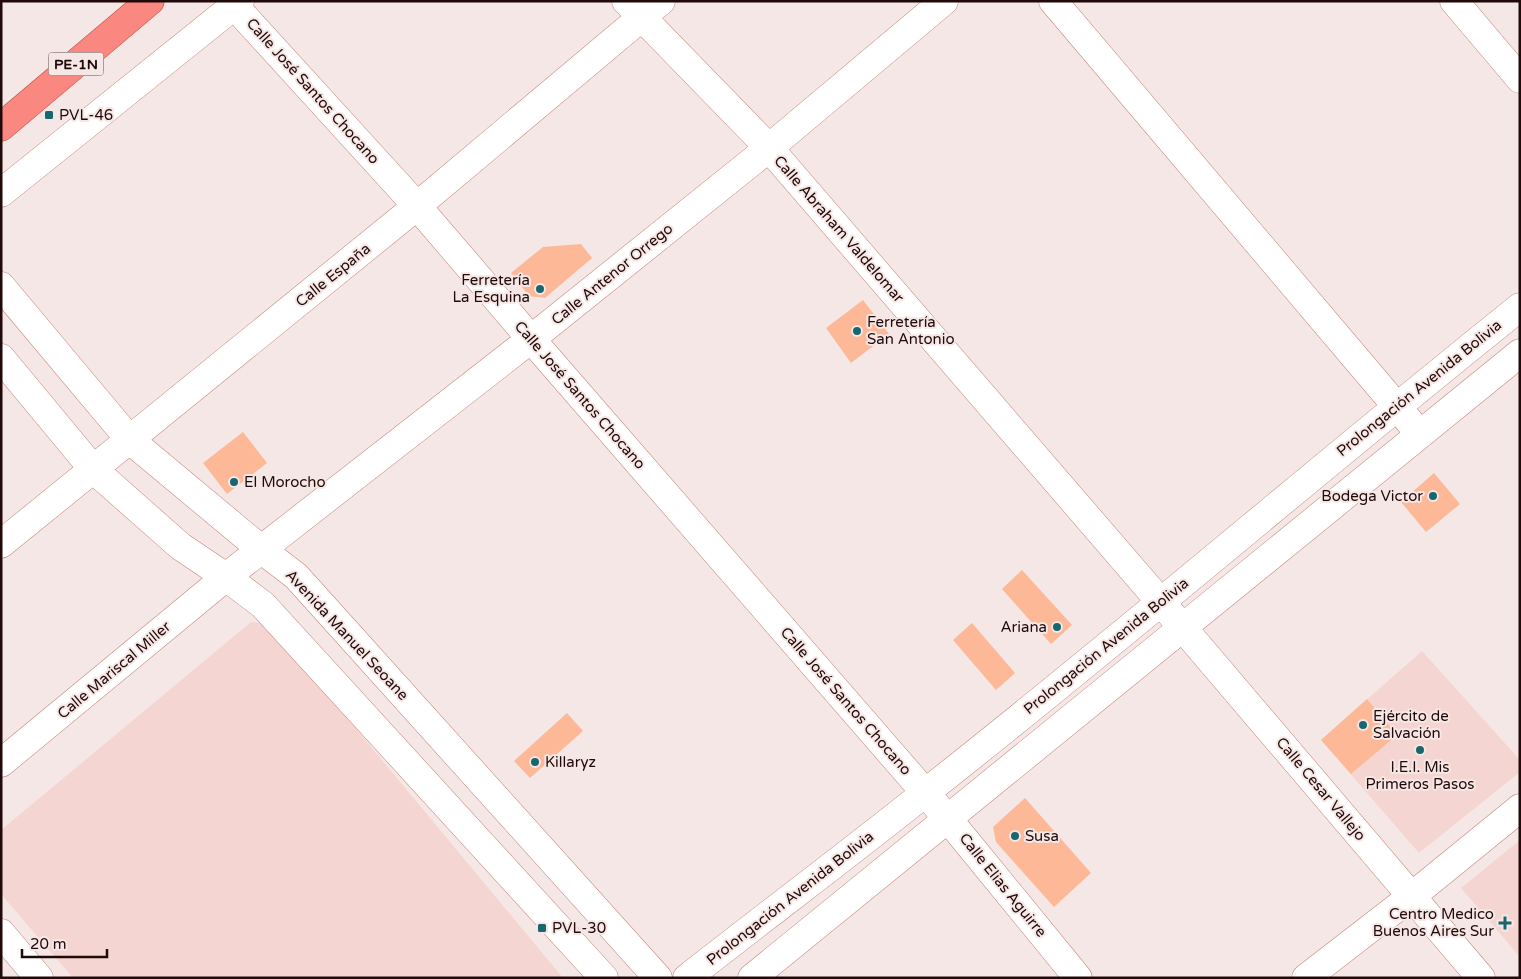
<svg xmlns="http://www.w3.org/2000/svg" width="1521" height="979" viewBox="0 0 1521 979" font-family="'Varela Round',sans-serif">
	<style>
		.built { fill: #f5d5d1 }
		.building { fill: #fcb897 }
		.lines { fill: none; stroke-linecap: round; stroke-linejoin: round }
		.minor-casing { stroke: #c5857e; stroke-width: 29 }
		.tertiary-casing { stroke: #c5857e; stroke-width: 29 }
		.trunk-casing { stroke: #ad4942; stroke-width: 29 }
		.minor { stroke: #fff; stroke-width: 28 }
		.tertiary { stroke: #fff; stroke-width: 28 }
		.trunk { stroke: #fa8880; stroke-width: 28 }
		.poi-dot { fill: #1a666f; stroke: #f5e7e5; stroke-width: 2 }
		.labels { text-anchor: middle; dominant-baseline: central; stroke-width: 4; stroke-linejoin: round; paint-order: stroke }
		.shield { fill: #f5e7e5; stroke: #604c4a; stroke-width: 1 }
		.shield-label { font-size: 14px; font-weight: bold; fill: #200908 }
		.street-label { font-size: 15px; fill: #200908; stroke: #f5e7e5 }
		.poi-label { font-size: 15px; fill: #200908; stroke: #f5e7e5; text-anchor: start }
	</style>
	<rect width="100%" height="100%" fill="#f5e7e5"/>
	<path class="built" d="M251 622 268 623 563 978H73L1 894V830Z
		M1422 651 1520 760V772L1419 853 1321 740Z
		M1520 840V957L1461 888Z"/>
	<path class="building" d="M581 244 592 258 545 298 529 296 511 273 543 247Z
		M863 300 889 334 851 363 826 328Z
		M243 432 267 463 227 494 203 463Z
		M1434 473 1460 504 1426 532 1401 502Z
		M1022 570 1072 625 1051 644 1002 589Z
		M972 623 1015 673 996 690 953 640Z
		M1367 699 1397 735 1351 774 1321 740Z
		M567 713 583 731 530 778 514 761Z
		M1025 798 1091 873 1054 907 996 842 993 827Z"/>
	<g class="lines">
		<defs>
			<path id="minor" d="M230 1 417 206 531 339 948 819 1078 978
				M626 1 769 148 1183 628 1481 978
				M1053 1 1420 434
				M1454 1 1520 79
				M1 193 240 1
				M1 544 417 206 661 1
				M1 763 226 577 531 339 769 148 944 1
				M1 933 39 978
				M1306 978 1412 896 1520 808"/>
			<path id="tertiary" d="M1 286 130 440 262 550 296 576 658 978
				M1 358 93 469 180 546 226 577 263 605 604 978
				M687 978C766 916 846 856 925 793 1126 635 1320 467 1520 307
				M752 978 1520 353"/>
			<path id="trunk" d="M1 127 150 1"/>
		</defs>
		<use href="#minor" class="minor-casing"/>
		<use href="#tertiary" class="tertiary-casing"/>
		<use href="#trunk" class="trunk-casing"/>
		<use href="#minor" class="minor"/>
		<use href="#tertiary" class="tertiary"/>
		<use href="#trunk" class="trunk"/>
	</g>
	<g class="poi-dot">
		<rect x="44" y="110" width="10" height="10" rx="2.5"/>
		<circle cx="540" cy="289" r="5"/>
		<circle cx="857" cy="331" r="5"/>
		<circle cx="234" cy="482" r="5"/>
		<circle cx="1433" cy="496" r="5"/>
		<circle cx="1057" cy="627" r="5"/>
		<circle cx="1363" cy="725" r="5"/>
		<circle cx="1420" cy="750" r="5"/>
		<circle cx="535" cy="762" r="5"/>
		<circle cx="1015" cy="836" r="5"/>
		<path d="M1502.5 915.5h5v5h5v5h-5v5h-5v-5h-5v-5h5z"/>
		<rect x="537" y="923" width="10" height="10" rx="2.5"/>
	</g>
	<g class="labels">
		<rect class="shield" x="48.5" y="52.5" width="55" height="23" rx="4"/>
		<g class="shield-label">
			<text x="76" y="64">PE-1N</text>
		</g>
		<g class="street-label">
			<text transform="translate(313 91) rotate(48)">Calle José Santos Chocano</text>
			<text transform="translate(839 229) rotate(49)">Calle Abraham Valdelomar</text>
			<text transform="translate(612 274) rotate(-39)">Calle Antenor Orrego</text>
			<text transform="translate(333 275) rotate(-39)">Calle España</text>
			<text transform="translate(1419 388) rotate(-39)">Prolongación Avenida Bolivia</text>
			<text transform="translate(580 395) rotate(49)">Calle José Santos Chocano</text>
			<text transform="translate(347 635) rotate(47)">Avenida Manuel Seoane</text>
			<text transform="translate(1106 646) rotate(-39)">Prolongación Avenida Bolivia</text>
			<text transform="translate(114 670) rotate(-40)">Calle Mariscal Miller</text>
			<text transform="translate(846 701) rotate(49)">Calle José Santos Chocano</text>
			<text transform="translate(1321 789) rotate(50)">Calle Cesar Vallejo</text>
			<text transform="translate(1003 885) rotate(51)">Calle Elias Aguirre</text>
			<text transform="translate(790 898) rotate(-38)">Prolongación Avenida Bolivia</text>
		</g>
		<g class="poi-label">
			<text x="59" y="115">PVL-46</text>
			<text x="530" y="280" text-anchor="end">Ferretería<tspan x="530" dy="17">La Esquina</tspan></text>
			<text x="867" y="322">Ferretería<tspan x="867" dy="17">San Antonio</tspan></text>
			<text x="244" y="482">El Morocho</text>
			<text x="1423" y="496" text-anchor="end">Bodega Victor</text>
			<text x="1047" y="627" text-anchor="end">Ariana</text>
			<text x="1373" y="716">Ejército de<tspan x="1373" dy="17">Salvación</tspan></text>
			<text x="545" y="762">Killaryz</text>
			<text x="1420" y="767" text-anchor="middle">I.E.I. Mis<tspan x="1420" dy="17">Primeros Pasos</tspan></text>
			<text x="1025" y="836">Susa</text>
			<text x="1494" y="914" text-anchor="end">Centro Medico<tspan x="1494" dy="17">Buenos Aires Sur</tspan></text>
			<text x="552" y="928">PVL-30</text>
		</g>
	</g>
	<rect width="1521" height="979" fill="none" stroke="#200908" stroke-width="5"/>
	<path d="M22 949v8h85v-8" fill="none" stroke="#200908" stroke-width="2.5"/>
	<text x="30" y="949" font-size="15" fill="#200908" stroke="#f5e7e5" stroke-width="4" paint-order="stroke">20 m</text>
</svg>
